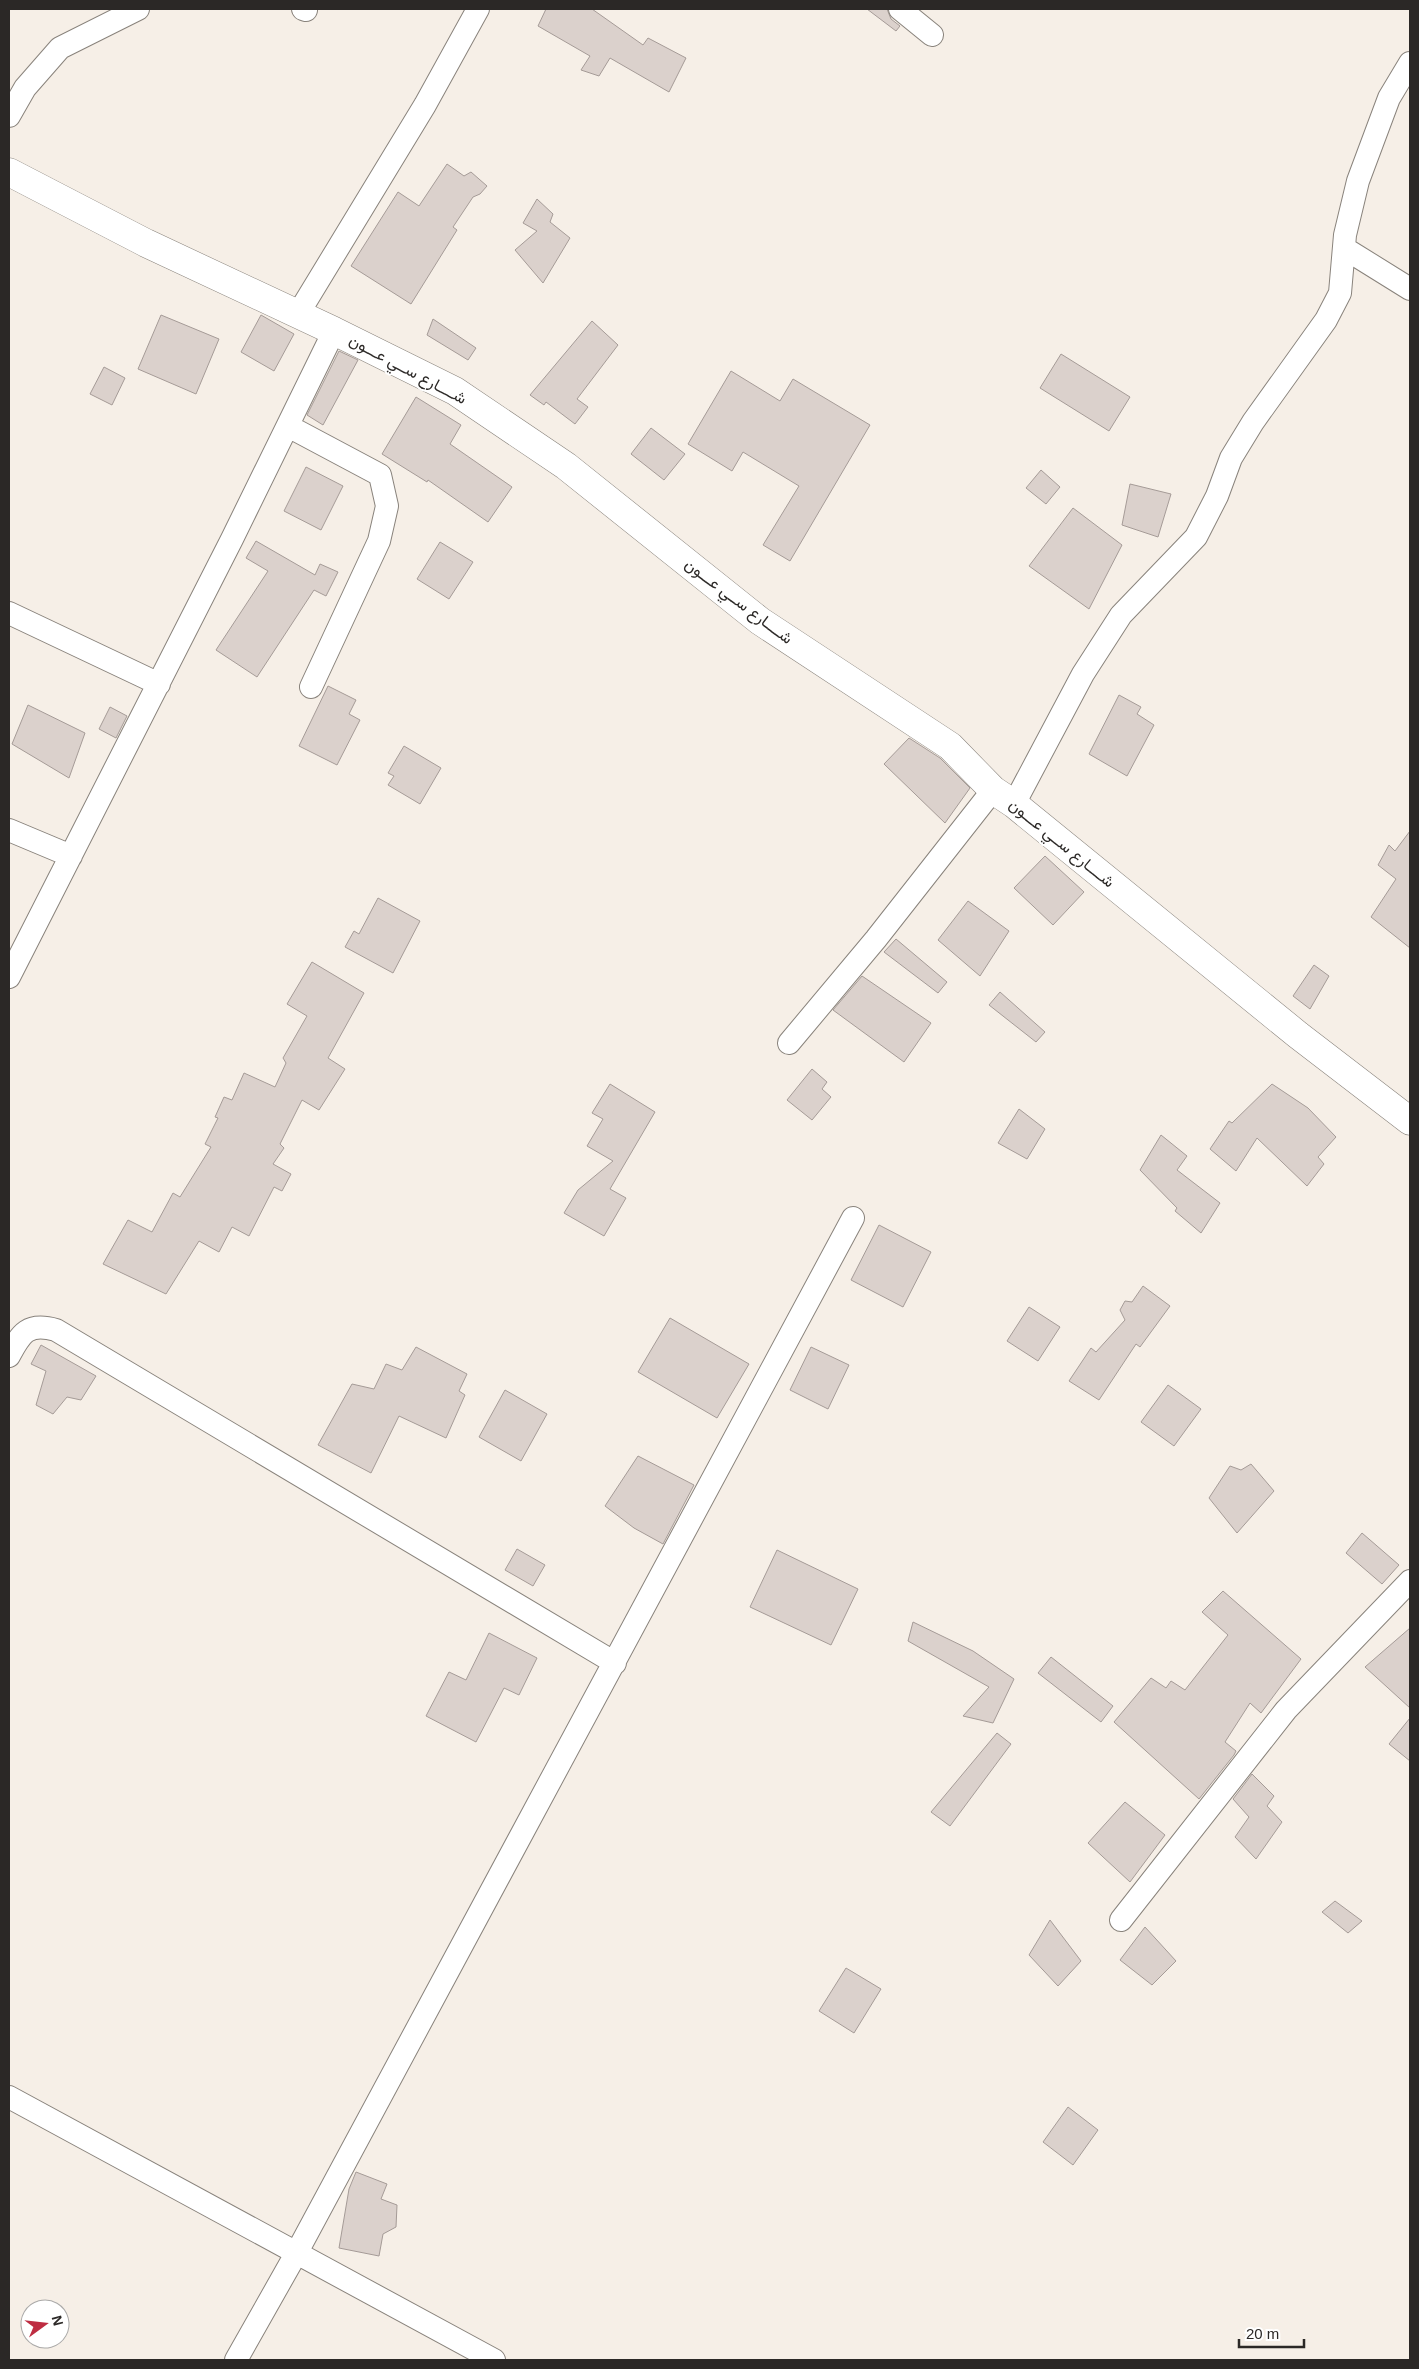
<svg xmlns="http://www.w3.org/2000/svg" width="1419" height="2369" viewBox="0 0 1419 2369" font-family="Arial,Vazirmatn,sans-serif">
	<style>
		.building { fill: #dbd1cc; stroke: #a59b97 }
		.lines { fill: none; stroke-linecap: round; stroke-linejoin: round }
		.minor-casing { stroke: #89837c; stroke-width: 24 }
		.tertiary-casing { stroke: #89837c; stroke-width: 29 }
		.minor { stroke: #fff; stroke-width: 22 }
		.tertiary { stroke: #fff; stroke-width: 28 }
		.labels { text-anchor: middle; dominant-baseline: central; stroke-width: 4; stroke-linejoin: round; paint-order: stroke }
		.street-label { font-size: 16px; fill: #2b2826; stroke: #fff }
	</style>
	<rect width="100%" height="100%" fill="#f6efe7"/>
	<path class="building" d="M546 9H592L643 45 648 38 686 58 669 92 610 58 599 76 581 70 590 56 538 26Z
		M867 9H887L891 19 900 26 896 31Z
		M447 164 464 176 471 172 487 186 480 194 473 197 453 227 457 230 411 304 351 266 398 192 419 206Z
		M537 199 553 214 550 222 570 238 543 283 515 250 537 231 523 223Z
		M161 315 219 339 196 394 138 369Z
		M261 315 294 334 274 371 241 352Z
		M433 319 476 348 468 360 427 335Z
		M592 321 618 345 577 399 588 407 575 424 546 402 544 405 530 395Z
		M339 351 358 360 323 425 307 415Z
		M1061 354 1130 397 1109 431 1040 388Z
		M104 367 125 378 112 405 90 394Z
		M731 371 780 401 793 379 870 425 790 561 763 545 799 486 743 452 732 471 688 444Z
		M416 397 461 425 450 444 512 487 488 522 428 480 427 482 382 454Z
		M651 428 685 454 664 480 631 454Z
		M306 467 343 486 321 530 284 511Z
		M1041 470 1060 487 1046 504 1026 488Z
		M1130 484 1171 494 1158 537 1122 525Z
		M1073 508 1122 545 1089 609 1029 566Z
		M256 541 315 575 320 564 338 572 326 596 314 590 257 677 216 650 268 571 246 558Z
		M440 542 473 562 449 599 417 579Z
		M328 686 356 700 349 714 360 720 337 765 299 746Z
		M1119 695 1141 707 1137 714 1154 725 1127 776 1089 754Z
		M28 705 85 733 69 778 12 744Z
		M110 707 127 716 116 738 99 729Z
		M909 738 940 758 970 788 945 823 884 764Z
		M404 746 441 768 420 804 388 785 394 776 388 773Z
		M1410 831V948L1371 917 1396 879 1378 865 1389 845 1395 851Z
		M1045 856 1084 892 1053 925 1014 888Z
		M378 898 420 921 393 973 345 947 354 931 359 934Z
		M968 901 1009 931 980 976 938 940Z
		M896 939 947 982 938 993 884 952Z
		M312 962 364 993 328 1058 345 1069 319 1110 302 1100 280 1144 284 1148 273 1164 291 1174 282 1191 274 1187 249 1236 232 1227 219 1252 199 1241 166 1294 103 1264 128 1220 152 1232 173 1193 180 1197 211 1147 205 1144 218 1118 215 1117 224 1097 232 1100 244 1073 275 1087 286 1063 283 1058 307 1016 287 1004Z
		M1314 965 1329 976 1310 1009 1293 996Z
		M862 976 931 1023 904 1062 833 1010Z
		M1000 992 1045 1032 1036 1042 989 1005Z
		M812 1069 827 1082 822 1089 831 1097 812 1120 787 1100Z
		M610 1084 655 1112 610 1189 626 1198 604 1236 564 1213 578 1190 613 1161 587 1146 603 1119 592 1113Z
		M1272 1084 1308 1108 1336 1137 1318 1157 1324 1164 1307 1186 1257 1138 1236 1171 1210 1149 1229 1121 1232 1123Z
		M1019 1109 1045 1129 1027 1159 998 1143Z
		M1161 1135 1187 1156 1177 1170 1220 1203 1201 1233 1175 1211 1177 1208 1140 1170Z
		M879 1225 931 1252 903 1307 851 1280Z
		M1143 1286 1170 1306 1140 1347 1136 1344 1099 1400 1069 1381 1091 1348 1096 1352 1125 1320 1120 1310 1125 1301 1132 1302Z
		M1029 1307 1060 1327 1038 1361 1007 1341Z
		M670 1318 749 1364 717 1418 638 1372Z
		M41 1345 96 1376 81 1400 67 1397 53 1414 36 1405 46 1371 31 1364Z
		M416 1347 467 1374 459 1391 465 1395 446 1438 399 1416 371 1473 318 1445 352 1384 374 1389 386 1364 402 1370Z
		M811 1347 849 1365 828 1409 790 1390Z
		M1168 1385 1201 1409 1174 1446 1141 1422Z
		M505 1390 547 1414 521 1461 479 1437Z
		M638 1456 694 1485 663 1544 634 1528 605 1506Z
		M1251 1464 1274 1491 1237 1533 1209 1498 1230 1466 1241 1470Z
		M1362 1533 1399 1565 1382 1584 1346 1553Z
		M517 1549 545 1565 533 1586 505 1570Z
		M777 1550 858 1589 831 1645 750 1607Z
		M1223 1591 1301 1659 1261 1713 1250 1703 1225 1742 1236 1751 1234 1755 1199 1799 1114 1722 1151 1678 1166 1688 1171 1681 1185 1690 1228 1635 1202 1612Z
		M913 1622 973 1651 1014 1679 993 1723 963 1716 989 1687 908 1641Z
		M1410 1628V1708L1365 1667Z
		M489 1633 537 1658 519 1695 504 1688 476 1742 426 1716 449 1672 466 1680Z
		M1051 1657 1113 1706 1101 1722 1038 1673Z
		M1410 1718V1761L1389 1744Z
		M997 1733 1011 1744 950 1826 931 1812Z
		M1252 1774 1274 1796 1267 1806 1282 1822 1256 1859 1235 1837 1249 1817 1233 1799Z
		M1125 1802 1165 1835 1130 1882 1088 1843Z
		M1335 1901 1362 1921 1348 1933 1322 1912Z
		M1050 1920 1081 1961 1058 1986 1029 1955Z
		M1145 1927 1176 1961 1152 1985 1120 1960Z
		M846 1968 881 1989 854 2033 819 2011Z
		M1068 2107 1098 2130 1073 2165 1043 2142Z
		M356 2172 387 2184 381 2199 397 2205 396 2227 383 2234 379 2256 339 2248 349 2189Z"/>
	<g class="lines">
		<defs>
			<path id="minor" d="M303 9 306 10
				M900 9 932 35
				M9 116 25 88 60 48 138 9
				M1344 248 1410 289
				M298 314 425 105 478 9
				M288 426 380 475 387 506 379 541 311 687
				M9 613 159 684
				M1014 804 1083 674 1121 615 1196 537 1217 496 1231 458 1253 422 1326 320 1340 293 1345 235 1358 181 1389 98 1410 63
				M9 830 71 856
				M9 977 232 539 334 331
				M789 1043 876 939 993 790
				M9 1356C21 1333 28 1322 56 1330L615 1663
				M1121 1920 1286 1710 1410 1581
				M9 2097 494 2360
				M236 2360 297 2252 853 1218"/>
			<path id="tertiary" d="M9 172 146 243 334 331 455 391 566 466 760 621 950 746 993 790 1014 804 1298 1035 1410 1121"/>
		</defs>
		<use href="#minor" class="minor-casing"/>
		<use href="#tertiary" class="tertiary-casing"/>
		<use href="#minor" class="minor"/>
		<use href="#tertiary" class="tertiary"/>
	</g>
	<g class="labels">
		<g class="street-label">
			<text transform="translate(408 369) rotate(28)">شــــارع ســي عـــون</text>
			<text transform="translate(739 601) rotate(37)">شــــارع ســي عـــون</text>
			<text transform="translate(1062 843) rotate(39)">شــــارع ســي عـــون</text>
		</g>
	</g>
	<rect width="1419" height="2369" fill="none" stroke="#2b2826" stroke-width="20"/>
	<g transform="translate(45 2324) rotate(75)"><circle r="24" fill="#ffffff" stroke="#aaa9a8"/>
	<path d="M0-4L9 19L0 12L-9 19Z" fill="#be2d42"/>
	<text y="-8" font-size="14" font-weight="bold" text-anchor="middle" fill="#2b2826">N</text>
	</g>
	<path d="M1239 2339v8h65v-8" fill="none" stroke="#2b2826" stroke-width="2.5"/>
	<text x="1246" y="2339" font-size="15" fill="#2b2826" stroke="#ffffff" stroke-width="4" paint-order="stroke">20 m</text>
</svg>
